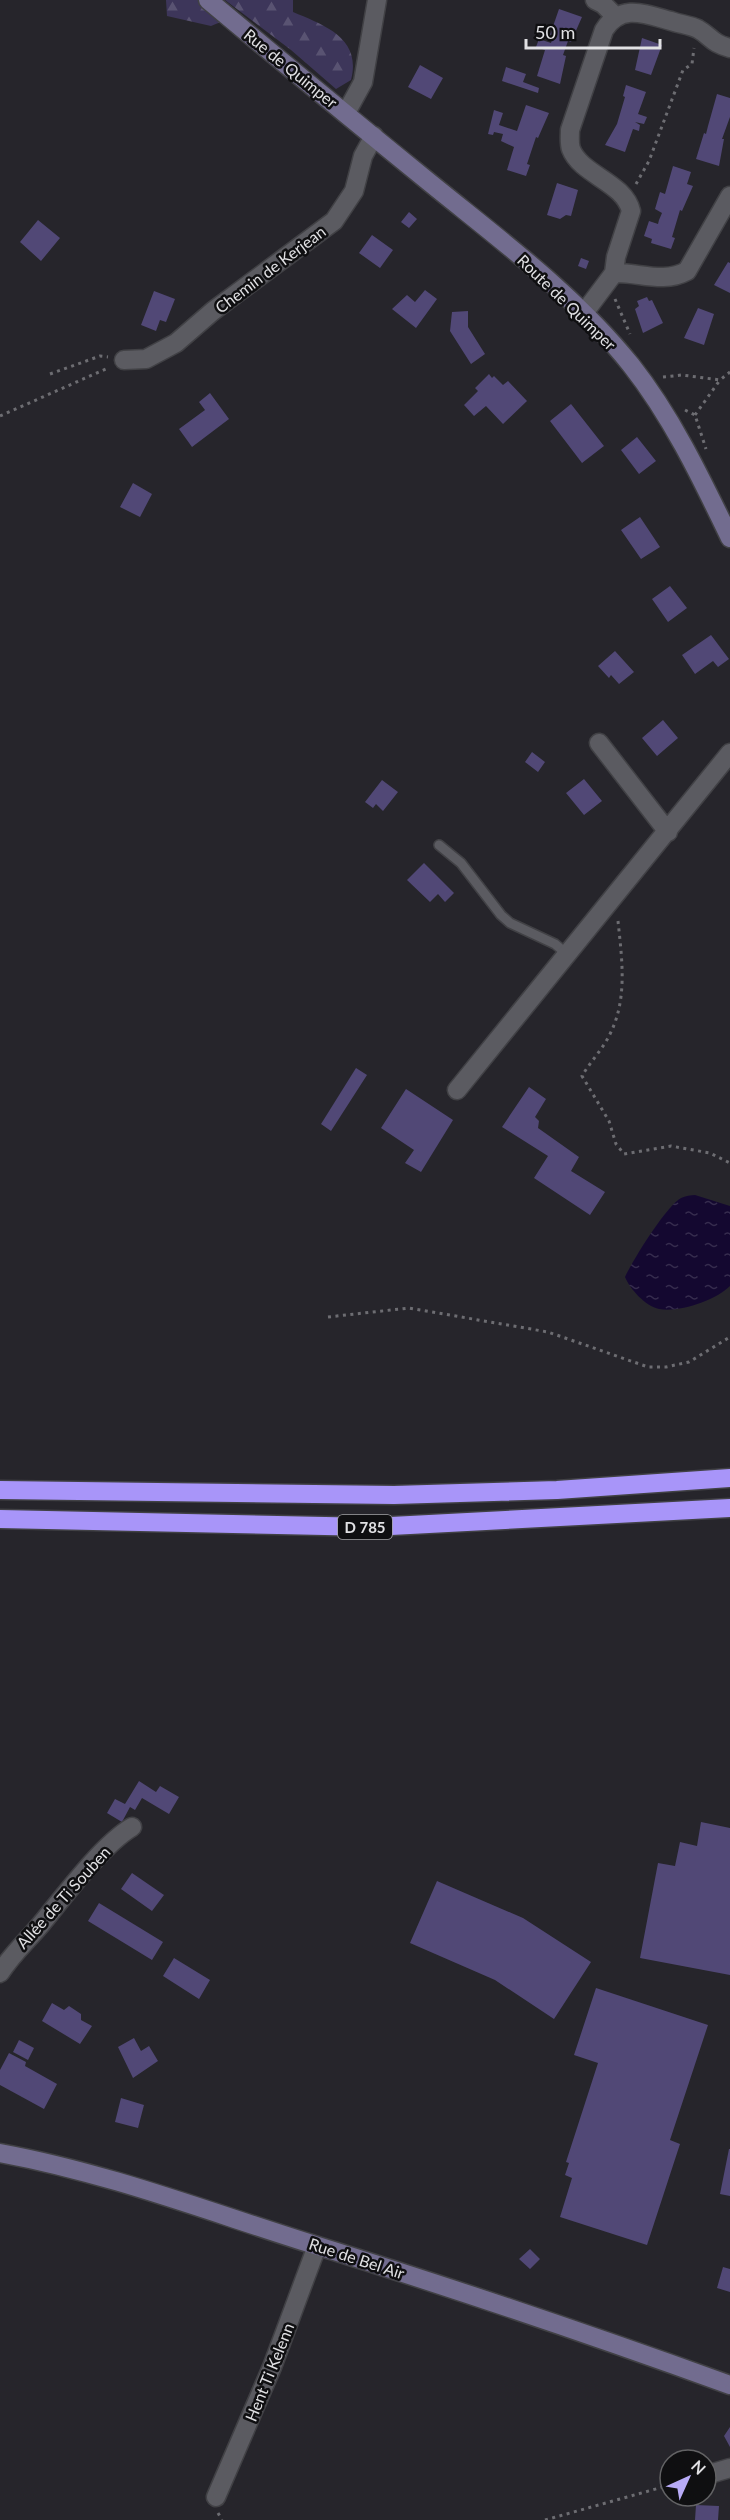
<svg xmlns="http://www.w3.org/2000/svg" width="730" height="2520" viewBox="0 0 730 2520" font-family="Lato,sans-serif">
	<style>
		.forest { fill: url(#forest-firs) }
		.water { fill: url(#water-ripples) }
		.building { fill: #514876 }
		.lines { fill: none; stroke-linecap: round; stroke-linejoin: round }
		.lane-casing { stroke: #414145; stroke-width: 12 }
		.street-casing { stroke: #414145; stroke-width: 21 }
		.secondary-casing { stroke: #414145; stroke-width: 21 }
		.highway-casing { stroke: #414145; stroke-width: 21 }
		.path { stroke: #6d6d72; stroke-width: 3; stroke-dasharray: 3 4.5; stroke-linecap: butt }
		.lane { stroke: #5b5b61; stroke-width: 9 }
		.street { stroke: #5b5b61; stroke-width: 18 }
		.secondary { stroke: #726c8f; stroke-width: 18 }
		.highway { stroke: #a895f9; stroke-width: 18 }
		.labels { text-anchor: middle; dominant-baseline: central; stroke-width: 5; stroke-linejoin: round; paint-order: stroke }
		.shield { fill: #0f0f11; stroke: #a2a2a5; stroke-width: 1.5 }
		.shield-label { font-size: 15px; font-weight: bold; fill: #e1e1e4 }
		.street-label { font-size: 16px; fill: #e1e1e4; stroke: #0f0f11 }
	</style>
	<defs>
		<pattern id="forest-firs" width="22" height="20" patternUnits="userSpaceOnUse" patternTransform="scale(1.5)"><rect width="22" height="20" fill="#3d365a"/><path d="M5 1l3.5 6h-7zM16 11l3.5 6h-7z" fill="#595372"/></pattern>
		<pattern id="water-ripples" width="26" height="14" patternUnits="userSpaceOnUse" patternTransform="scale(1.5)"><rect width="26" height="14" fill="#140830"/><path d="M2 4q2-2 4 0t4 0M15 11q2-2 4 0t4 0" fill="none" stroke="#362c4e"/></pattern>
	</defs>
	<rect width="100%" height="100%" fill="#26252b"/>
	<path class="forest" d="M166 0H222L223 21 211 26 167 16Z
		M225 0H293V12C324 25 362 38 351 80L336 89 291 50Z"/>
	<path class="water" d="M695 1195 730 1206V1286C716 1300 679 1313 659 1309 645 1306 630 1289 625 1277 632 1261 667 1205 681 1198 685 1196 691 1195 695 1195Z"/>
	<path class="building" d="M559 9 582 17 571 42 568 41 563 55 566 56 560 84 537 76 545 50 536 47 539 39 551 43 553 36 550 35Z
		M642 38 662 45 651 75 635 70Z
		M420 65 443 78 431 99 408 87Z
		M506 67 526 74 523 82 539 88 538 93 502 81Z
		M626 85 646 92 638 114 647 117 644 124 635 122 640 125 639 131 633 129 625 152 605 145 617 124 625 97 623 96Z
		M717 94 730 98V117L722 139H724L719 166 696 159 704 133 706 134 708 126Z
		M526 105 549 113 538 138 536 137 527 164 530 165 526 176 507 170 514 147 501 141 503 134 494 132 493 135 488 134 494 110 503 113 499 125 517 131Z
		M673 166 691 172 687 184 693 186 682 211 680 210 672 237 675 238 671 249 651 243 652 239 644 236 649 221 658 224 659 220 662 213 655 209 660 192 665 194Z
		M557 183 578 190 571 216 566 215 560 219 547 215Z
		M409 212 417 219 409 228 401 222Z
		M38 220 60 238 41 261 20 242Z
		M372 235 393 250 380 268 359 253Z
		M581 258 589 261 586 269 578 266Z
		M728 262 730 263V293L714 285Z
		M425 290 437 299 416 328 392 309 407 295 415 302Z
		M154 291 175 299 166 322 160 320 156 331 141 325Z
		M647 297 649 301 652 300 663 323 643 333 635 309 639 306 637 301Z
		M698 308 714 314 704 345 684 338Z
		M468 311V327L485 354 471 364 450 331 452 312Z
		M489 374 492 378 494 376 503 385 508 381 527 401 503 424 486 406 474 416 464 405 478 391 475 388Z
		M210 393 229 419 192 447 179 429 205 410 199 402Z
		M571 404 604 446 582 463 550 421Z
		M637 437 656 461 639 474 621 450Z
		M133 483 152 494 140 517 120 507Z
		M640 517 660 547 641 559 621 530Z
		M670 586 687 608 668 622 652 599Z
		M711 635 729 659 718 667 713 661 695 674 682 655Z
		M615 651 634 672 619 684 611 675 609 678 598 666Z
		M663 720 678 738 657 756 642 738Z
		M532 752 545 762 538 772 525 762Z
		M584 779 602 801 584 815 566 793Z
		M382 780 398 792 383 811 376 804 373 808 365 802Z
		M424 863 454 893 445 902 438 894 430 902 407 880Z
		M356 1068 367 1075 331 1131 321 1124Z
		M529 1087 546 1099 535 1117 539 1121 538 1128 579 1157 571 1171 605 1192 590 1215 534 1178 548 1156 502 1127Z
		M406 1089 453 1120 421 1172 405 1163 414 1150 381 1128Z
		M139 1781 156 1792 160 1786 179 1797 169 1814 142 1798 135 1810 130 1807 122 1822 107 1813 115 1799 125 1804Z
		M701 1822 730 1828V1975L640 1958 658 1863 675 1866 680 1842 697 1846Z
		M132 1873 164 1895 152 1911 121 1889Z
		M437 1881 523 1918 591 1962 554 2019 495 1980 410 1943Z
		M99 1903 163 1942 152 1960 88 1921Z
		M174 1958 210 1980 199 1999 163 1976Z
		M596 1988 708 2025 670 2140 680 2144 647 2245 560 2217 572 2178 565 2175 569 2163 566 2162 598 2063 574 2055Z
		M52 2003 64 2010 69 2006 81 2014V2020L92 2026 80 2044 42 2021Z
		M134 2038 141 2051 149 2046 158 2061 133 2078 118 2047Z
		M19 2040 34 2048 28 2060 13 2052Z
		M9 2053 26 2062 25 2066 57 2084 44 2109 0 2085V2070Z
		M121 2098 144 2105 138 2128 115 2122Z
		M729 2149H730V2196L720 2194Z
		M530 2249 540 2259 530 2269 519 2259Z
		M723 2267 730 2269V2292L717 2288Z
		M730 2427V2447L724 2436Z
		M696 2505 719 2506 718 2520H695Z"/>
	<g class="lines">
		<defs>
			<path id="lane" d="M439 845 461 863 501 915 510 923 555 944 567 954"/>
			<path id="street" d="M595 0 603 4 616 17
				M346 113 363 82 377 0
				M614 273C639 272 663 284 687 271L730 196
				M584 313 614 273 616 257 631 211C624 182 581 175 571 149 569 143 570 136 570 130L604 30C621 3 645 14 671 21 679 24 690 25 698 29 712 37 711 43 730 48
				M124 360 146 359 176 343 213 311 334 221 354 191 363 156 374 136
				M599 743 668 832
				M457 1090 730 753
				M0 1973C12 1954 28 1940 42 1923 65 1895 102 1845 132 1827
				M713 2473 730 2468
				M216 2497 272 2367 317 2246"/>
			<path id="secondary" d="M208 0C281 61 355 122 429 182 499 239 574 294 631 365 672 417 701 478 730 538
				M0 2153C109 2173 212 2213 318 2246 456 2289 594 2336 730 2385"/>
			<path id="highway" d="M0 1490 394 1495 557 1490 730 1478
				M0 1519 372 1527 730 1508"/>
		</defs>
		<use href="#lane" class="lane-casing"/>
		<use href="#street" class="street-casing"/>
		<use href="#secondary" class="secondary-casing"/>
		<use href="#highway" class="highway-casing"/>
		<path class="path" d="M636 184 649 161 683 70 692 64 694 48
			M615 299 630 334
			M50 374 100 356 108 357
			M663 377 682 375 720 380 730 372
			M685 410 695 415 706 449
			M695 415 720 380
			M0 416 108 368
			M618 921C622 960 628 1000 609 1036 602 1050 590 1062 582 1076L609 1121 616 1144 624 1154 671 1146 710 1153 730 1163
			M328 1317 409 1308 548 1332 648 1367H666L689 1362 730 1337
			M218 2513 222 2520
			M545 2520 670 2485"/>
		<use href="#lane" class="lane"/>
		<use href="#street" class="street"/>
		<use href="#secondary" class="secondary"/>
		<use href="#highway" class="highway"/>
	</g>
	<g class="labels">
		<rect class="shield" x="338" y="1515" width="54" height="24" rx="4.5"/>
		<g class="shield-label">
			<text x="365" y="1527">D 785</text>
		</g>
		<g class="street-label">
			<text transform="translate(291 68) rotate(39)">Rue de Quimper</text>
			<text transform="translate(270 269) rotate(-37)">Chemin de Kerjean</text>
			<text transform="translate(567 302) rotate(44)">Route de Quimper</text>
			<text transform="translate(63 1897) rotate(-48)">Allée de Ti Souben</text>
			<text transform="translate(357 2258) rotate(18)">Rue de Bel Air</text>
			<text transform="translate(269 2372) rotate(-68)">Hent Ti Kelenn</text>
		</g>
	</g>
	<g transform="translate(688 2478) rotate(45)"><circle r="28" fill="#0f0f11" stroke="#636365" stroke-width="1.5"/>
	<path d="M0-4.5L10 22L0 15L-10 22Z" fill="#b8abf7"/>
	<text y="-9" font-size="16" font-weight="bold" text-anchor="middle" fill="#e1e1e4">N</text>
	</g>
	<path d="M526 39v9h134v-9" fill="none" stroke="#e1e1e4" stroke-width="3"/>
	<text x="535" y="39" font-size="18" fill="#e1e1e4" stroke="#0f0f11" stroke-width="4.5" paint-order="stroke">50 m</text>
</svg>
